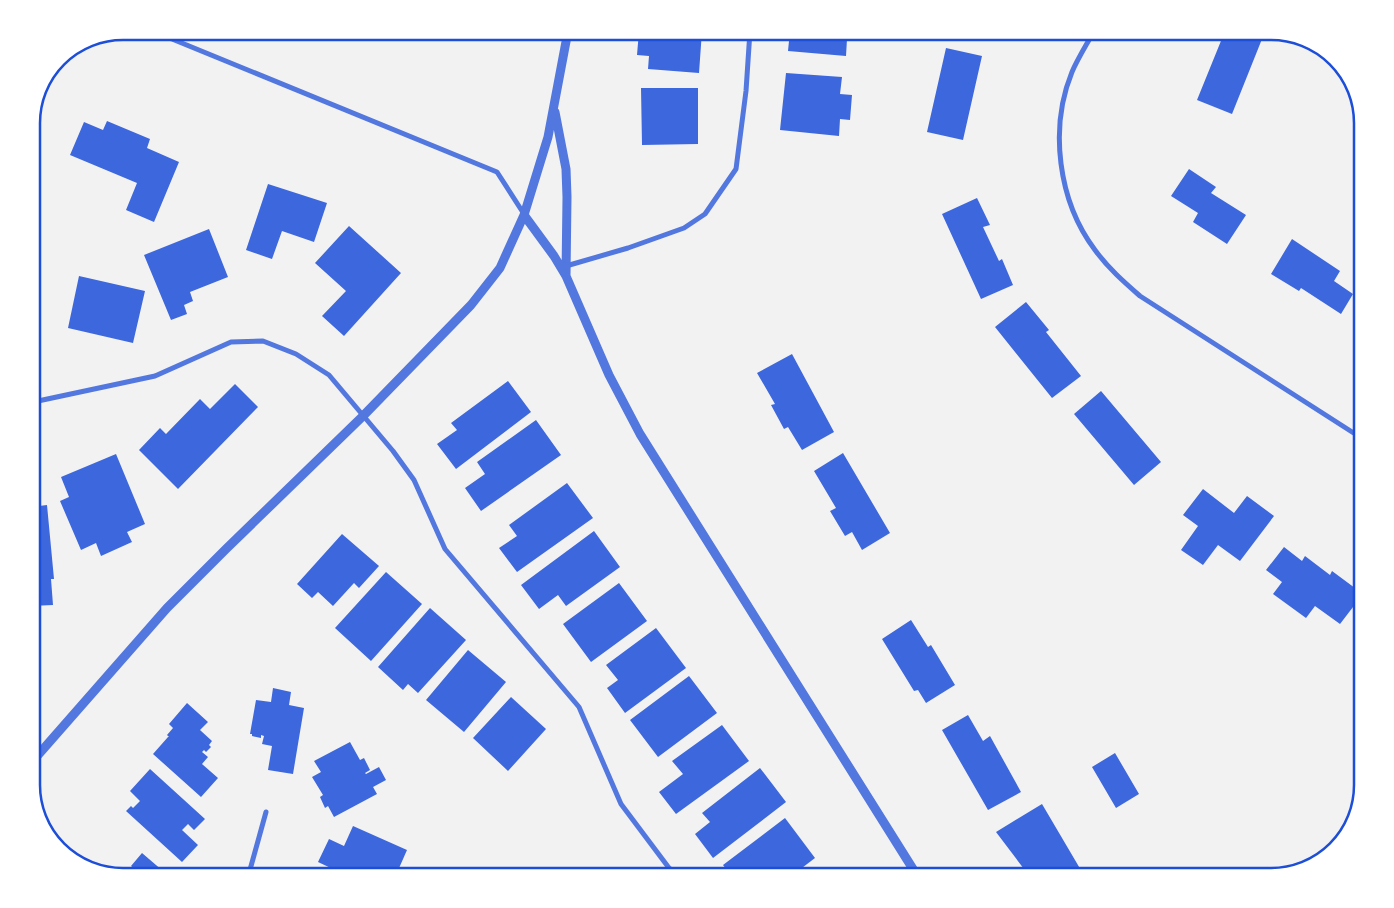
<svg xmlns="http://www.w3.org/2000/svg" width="1394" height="908" viewBox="0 0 1394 908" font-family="Mulish,sans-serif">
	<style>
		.building { fill: #3d67dc }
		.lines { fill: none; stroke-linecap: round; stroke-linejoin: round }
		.minor { stroke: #5277de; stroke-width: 5 }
		.tertiary { stroke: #5277de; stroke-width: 9 }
		.rim { fill: none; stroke: #1d4ed8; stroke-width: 2.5 }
	</style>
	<rect width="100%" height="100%" fill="#f2f2f2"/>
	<path class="building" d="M639 31H702L699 73 648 69 649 56 637 55Z
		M790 31H858L857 39H847L846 56 788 51Z
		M1225 31H1257L1264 34 1232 114 1197 100Z
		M946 48 982 56 963 140 927 132Z
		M786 73 842 77 840 94 852 95 850 120 840 119 839 136 780 130Z
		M641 88H698V144L642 145Z
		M107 121 150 139 147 148 179 162 154 222 126 210 137 183 70 155 84 122 103 130Z
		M1189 169 1216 187 1211 193 1246 215 1227 244 1193 222 1198 213 1171 196Z
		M268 184 327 203 314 242 282 231 272 259 246 250Z
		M977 198 990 225 983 227 999 261 1002 259 1013 285 981 299 942 214Z
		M349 226 401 273 344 336 322 316 346 291 315 263Z
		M209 229 228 277 190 292 193 301 184 305 187 314 171 320 144 255Z
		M1292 239 1340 271 1334 281 1353 294 1341 314 1301 288 1299 291 1271 274Z
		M79 276 145 291 133 343 68 328Z
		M31 279H33L36 312H31Z
		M1026 302 1049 330 1046 332 1081 376 1052 398 995 327Z
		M792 354 834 432 802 450 788 427 784 429 771 405 775 404 757 373Z
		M508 381 531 412 456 469 437 444 457 430 451 423Z
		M235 384 258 407 178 489 139 450 160 428 166 434 200 399 210 409Z
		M1101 391 1161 462 1134 485 1074 414Z
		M536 420 561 455 481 511 465 488 485 474 477 462Z
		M843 453 890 533 862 550 852 532 845 536 830 511 836 508 814 471Z
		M116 454 145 524 127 532 132 542 101 556 96 543 81 550 60 501 69 497 61 477Z
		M567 483 593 518 517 572 499 548 517 536 509 525Z
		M1203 489 1234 513 1247 496 1274 516 1240 561 1218 545 1203 565 1181 550 1198 526 1183 515Z
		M47 505 54 579H51L53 605 31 606V507Z
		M594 531 620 567 566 606 558 595 539 609 521 585Z
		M342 534 379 566 359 588 354 583 333 606 318 592 312 598 297 584Z
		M1284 547 1302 561 1305 556 1330 575 1332 571 1363 594 1340 624 1315 606 1306 618 1273 594 1282 582 1266 570Z
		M386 572 422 604 371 661 335 628Z
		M619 583 647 621 591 662 563 624Z
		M430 608 466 640 418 693 408 684 403 690 378 667Z
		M911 620 928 647 931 645 955 685 926 703 918 690 914 691 882 639Z
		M656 628 686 668 625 713 607 688 618 680 606 665Z
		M468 650 506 682 464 732 426 700Z
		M689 676 717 713 658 757 630 720Z
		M273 688 291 692 289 705 304 708 293 774 268 770 272 746 262 744 264 736 261 735V738L252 736V734H250L256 700 271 702Z
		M511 697 546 729 508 771 473 738Z
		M187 703 208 722 200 730 212 741 209 745 211 747 206 752 204 750 202 752 208 757 202 764 218 778 201 797 153 754 168 737H169L167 735 173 728 169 724Z
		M968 715 983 741 990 736 1021 792 988 810 942 730Z
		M722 725 749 761 676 814 659 792 683 774 672 761Z
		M350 742 360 760 364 758 370 770 365 773 366 774 379 767 386 780 373 787 377 794 334 817 328 806 325 808 320 797 323 795 312 777 321 772 314 761Z
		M1115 753 1139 794 1116 808 1092 767Z
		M760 768 786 802 713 858 695 834 710 822 702 813Z
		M150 769 205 819 194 830 188 824 182 830 198 845 182 862 126 811 131 806 133 808 140 801 130 791Z
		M1042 804 1085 877H1030L996 832Z
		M785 818 815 858 790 877H732L723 865Z
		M353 826 407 850 396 875 385 871 382 877H350L318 862 329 839 344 846Z
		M142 853 170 877H144L131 866Z"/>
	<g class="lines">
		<path class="minor" d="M160 31 172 39 497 172 524 214
			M1094 31C1087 44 1078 58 1072 72 1049 128 1058 201 1095 250 1108 268 1124 282 1140 296L1363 439
			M566 266 628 248 684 228 705 214 736 169 746 91 750 31
			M38 401 155 376 231 342 263 341 296 354 329 375 393 451 414 480 445 549 579 707 621 804 669 868 680 877
			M248 877 266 812"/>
		<path class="tertiary" d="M555 112 566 169 567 197 566 276
			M524 215 554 256 566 276 609 375 640 434 918 877
			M31 763 167 608 226 549 363 416 471 305 500 268 524 215 548 137 568 31"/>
	</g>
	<path d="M0 0H1394V908H0ZM123 40H1271A83 83 0 0 1 1354 123V785A83 83 0 0 1 1271 868H123A83 83 0 0 1 40 785V123A83 83 0 0 1 123 40Z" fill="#fff" fill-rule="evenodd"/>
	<path class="rim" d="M123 40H1271A83 83 0 0 1 1354 123V785A83 83 0 0 1 1271 868H123A83 83 0 0 1 40 785V123A83 83 0 0 1 123 40Z"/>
</svg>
